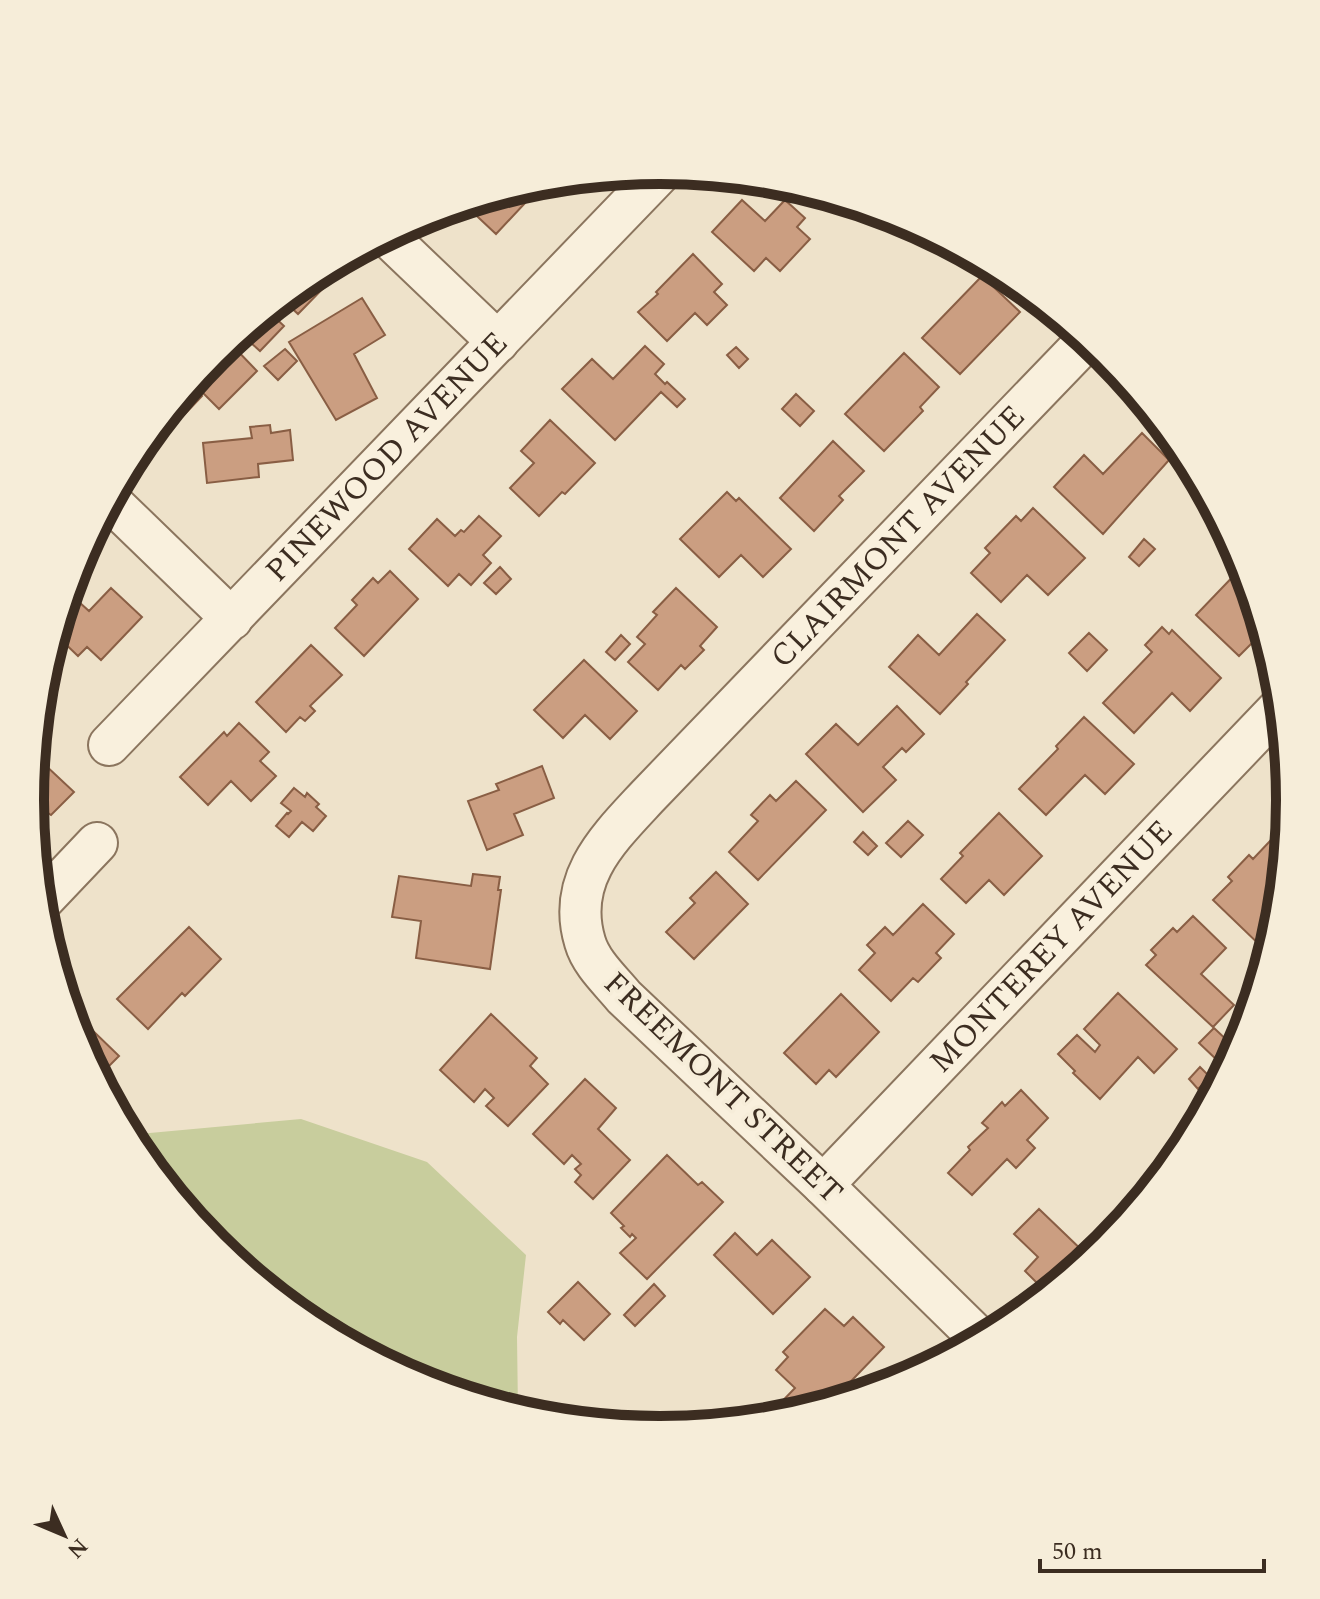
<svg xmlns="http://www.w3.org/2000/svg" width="1320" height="1599" viewBox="0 0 1320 1599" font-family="Spectral,serif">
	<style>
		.green { fill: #c8cd9d }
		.building { fill: #cb9e81; stroke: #895e44; stroke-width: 2 }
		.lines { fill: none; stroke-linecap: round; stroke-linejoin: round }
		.minor-casing { stroke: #8b755e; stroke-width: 44 }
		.minor { stroke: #f9f0dd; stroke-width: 40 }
		.labels { text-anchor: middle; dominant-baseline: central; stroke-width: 7; stroke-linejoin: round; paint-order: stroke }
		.street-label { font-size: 32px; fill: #3c2d21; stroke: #f6edd9 }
		.rim { fill: none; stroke: #3c2d21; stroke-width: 10 }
	</style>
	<rect width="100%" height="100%" fill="#eee2ca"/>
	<path class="green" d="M301 1119 427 1162 526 1255 517 1337 518 1411 418 1381 310 1323 214 1245 136 1149 128 1135Z"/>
	<path class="building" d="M512 189 526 202 496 234 464 204Z
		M742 200 765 221 785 200 805 218 797 227 810 239 780 271 766 258 754 271 712 232Z
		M693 254 722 284 714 292 727 305 707 325 695 313 667 341 638 312 658 294 656 292Z
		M327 266 336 275 298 314 282 299 310 275Z
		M982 276 1020 312 960 374 922 338Z
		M362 298 385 335 354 354 377 398 336 420 289 342Z
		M268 311 284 326 260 351 251 343 254 340 250 336 257 328 254 325Z
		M229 342 257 371 219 409 192 382 215 354Z
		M645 346 664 364 655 374 665 384 667 382 685 399 677 407 661 392 615 440 562 389 592 359 613 379Z
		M736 347 748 359 739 368 727 355Z
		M285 349 297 361 278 380 264 366Z
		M904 353 939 387 920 407 923 411 884 451 845 414Z
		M190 384 202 396 183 416 172 406Z
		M796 394 814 411 800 426 782 409Z
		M550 420 595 463 565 494 562 492 539 516 510 488 534 463 521 451Z
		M270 425 271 433 290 430 293 460 258 464 259 477 207 483 203 443 252 438 250 427Z
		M1142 433 1169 460 1103 534 1054 487 1084 455 1103 474Z
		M833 441 864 471 839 496 843 500 814 531 780 498Z
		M727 492 736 501 739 498 791 549 763 577 741 555 719 577 680 539Z
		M1033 508 1085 558 1048 595 1027 575 1001 602 971 573 990 553 985 548 1016 516 1021 521Z
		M479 516 501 536 483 555 491 563 471 585 459 574 448 586 409 549 437 519 455 536 461 530 464 532Z
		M1144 539 1155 549 1139 566 1129 557Z
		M1244 565 1264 631 1239 656 1196 615Z
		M500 567 511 579 496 594 484 583Z
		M390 571 418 599 364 656 335 628 357 605 352 600 373 578 378 583Z
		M111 588 142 617 101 660 87 647 78 656 55 634 68 592 89 611Z
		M676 588 717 627 700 646 704 650 685 669 681 665 658 690 628 662 645 644 637 637 657 615 653 612Z
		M977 614 1005 640 966 682 968 684 940 714 889 667 918 635 939 655Z
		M1162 627 1169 634 1172 630 1221 678 1190 711 1172 693 1134 733 1103 703 1152 652 1145 645Z
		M1089 633 1107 650 1087 671 1069 653Z
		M621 635 630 644 615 660 606 652Z
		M311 645 342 675 310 706 315 711 305 721 300 717 286 732 256 702Z
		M584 660 637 711 610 739 585 715 563 738 534 710Z
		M897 706 924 734 906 752 902 748 883 767 896 780 863 812 806 754 836 724 858 745Z
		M1084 717 1134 764 1105 794 1085 775 1046 815 1019 789 1058 749 1056 746Z
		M239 723 269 752 260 761 276 776 251 801 231 781 208 805 180 777 224 732 227 736Z
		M43 763 74 792 51 815 48 813 33 828 30 799 33 773Z
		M542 766 554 798 514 814 523 835 487 850 468 801 499 790 496 784Z
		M796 781 826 810 758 880 729 852 758 821 751 815 770 795 776 801Z
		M294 788 305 797 307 793 319 804 316 807 326 816 313 831 302 822 289 837 276 826 287 813 288 814 291 811 281 803Z
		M999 813 1042 856 1004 895 989 880 966 903 941 879 963 856 960 853Z
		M908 821 923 835 901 857 886 843Z
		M863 832 877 846 868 855 854 842Z
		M1271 840 1285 854 1278 923 1268 953 1213 900 1232 881 1228 877 1249 855 1253 859Z
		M716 872 748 904 694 959 666 932 695 903 690 898Z
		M473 874 500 877 498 890H501L490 969 416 958 421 921 392 917 399 876 471 886Z
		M923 904 954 934 936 953 941 958 918 982 913 978 891 1001 859 970 875 953 867 945 885 927 893 935Z
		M1193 916 1226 948 1201 974 1234 1005 1213 1027 1146 965 1156 955 1151 950 1173 928 1177 932Z
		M189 927 221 959 185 996 182 993 148 1029 117 999Z
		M1118 993 1177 1049 1154 1073 1138 1057 1100 1099 1073 1073 1075 1071 1058 1054 1077 1035 1095 1052 1100 1045 1084 1029Z
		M841 994 879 1032 836 1077 829 1070 816 1084 784 1053Z
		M491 1014 537 1058 530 1066 548 1084 508 1126 486 1106 494 1098 485 1089 474 1102 440 1070Z
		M89 1027 119 1056 98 1077 77 1038Z
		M1214 1028 1232 1045 1217 1060 1199 1043Z
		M1200 1067 1210 1077 1198 1089 1189 1079Z
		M585 1079 616 1108 598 1129 630 1160 593 1199 575 1182 581 1175 575 1169 581 1164 572 1155 564 1164 533 1134Z
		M1021 1090 1048 1118 1027 1140 1035 1148 1016 1168 1007 1159 972 1195 948 1173 970 1150 968 1147 988 1128 982 1123 1002 1102 1005 1106Z
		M667 1155 698 1185 702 1182 723 1202 647 1279 620 1253 636 1238 632 1234 630 1237 621 1228 624 1226 611 1213Z
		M1039 1209 1090 1258 1047 1293 1025 1271 1038 1257 1014 1234Z
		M735 1233 757 1255 772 1240 810 1277 773 1314 714 1255Z
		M578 1282 610 1314 584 1340 563 1320 560 1324 548 1312Z
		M654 1284 665 1296 635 1326 624 1315Z
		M825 1309 844 1326 853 1317 884 1347 830 1403 782 1417 767 1419 766 1418 795 1388 776 1370 788 1357 783 1352Z"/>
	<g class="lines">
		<defs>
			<g id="minor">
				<path d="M386 235 498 342"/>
				<path d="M109 500 232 619"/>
				<path id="s1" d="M109 745 663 170"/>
				<path d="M40 903 97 843"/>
				<path id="s2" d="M823 1185 1281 706"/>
				<path id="s3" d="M980 1339 823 1185 624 997C610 980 591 963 585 942 566 879 608 839 647 797L1088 339"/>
			</g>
		</defs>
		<use href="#minor" class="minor-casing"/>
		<use href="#minor" class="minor"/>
	</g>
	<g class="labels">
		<g class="street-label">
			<text stroke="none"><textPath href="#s1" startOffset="400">PINEWOOD AVENUE</textPath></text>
			<text stroke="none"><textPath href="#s3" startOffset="1090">CLAIRMONT AVENUE</textPath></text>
			<text stroke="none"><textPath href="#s2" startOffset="330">MONTEREY AVENUE</textPath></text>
			<text transform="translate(723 1088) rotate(44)">FREEMONT STREET</text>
		</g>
	</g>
	<path d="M0 0H1320V1599H0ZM44 800a616 616 0 1 1 1232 0a616 616 0 1 1-1232 0Z" fill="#f6edd9" fill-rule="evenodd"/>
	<path class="rim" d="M44 800a616 616 0 1 1 1232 0a616 616 0 1 1-1232 0Z"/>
	<g transform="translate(64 1535) rotate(134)" stroke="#f6edd9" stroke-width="6" paint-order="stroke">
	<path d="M0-6L14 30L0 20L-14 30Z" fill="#3c2d21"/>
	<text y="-12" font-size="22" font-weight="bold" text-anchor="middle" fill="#3c2d21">N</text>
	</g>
	<path d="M1040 1559v12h224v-12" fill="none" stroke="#3c2d21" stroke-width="4"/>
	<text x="1052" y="1559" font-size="24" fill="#3c2d21" stroke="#f6edd9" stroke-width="6" paint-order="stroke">50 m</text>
</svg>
